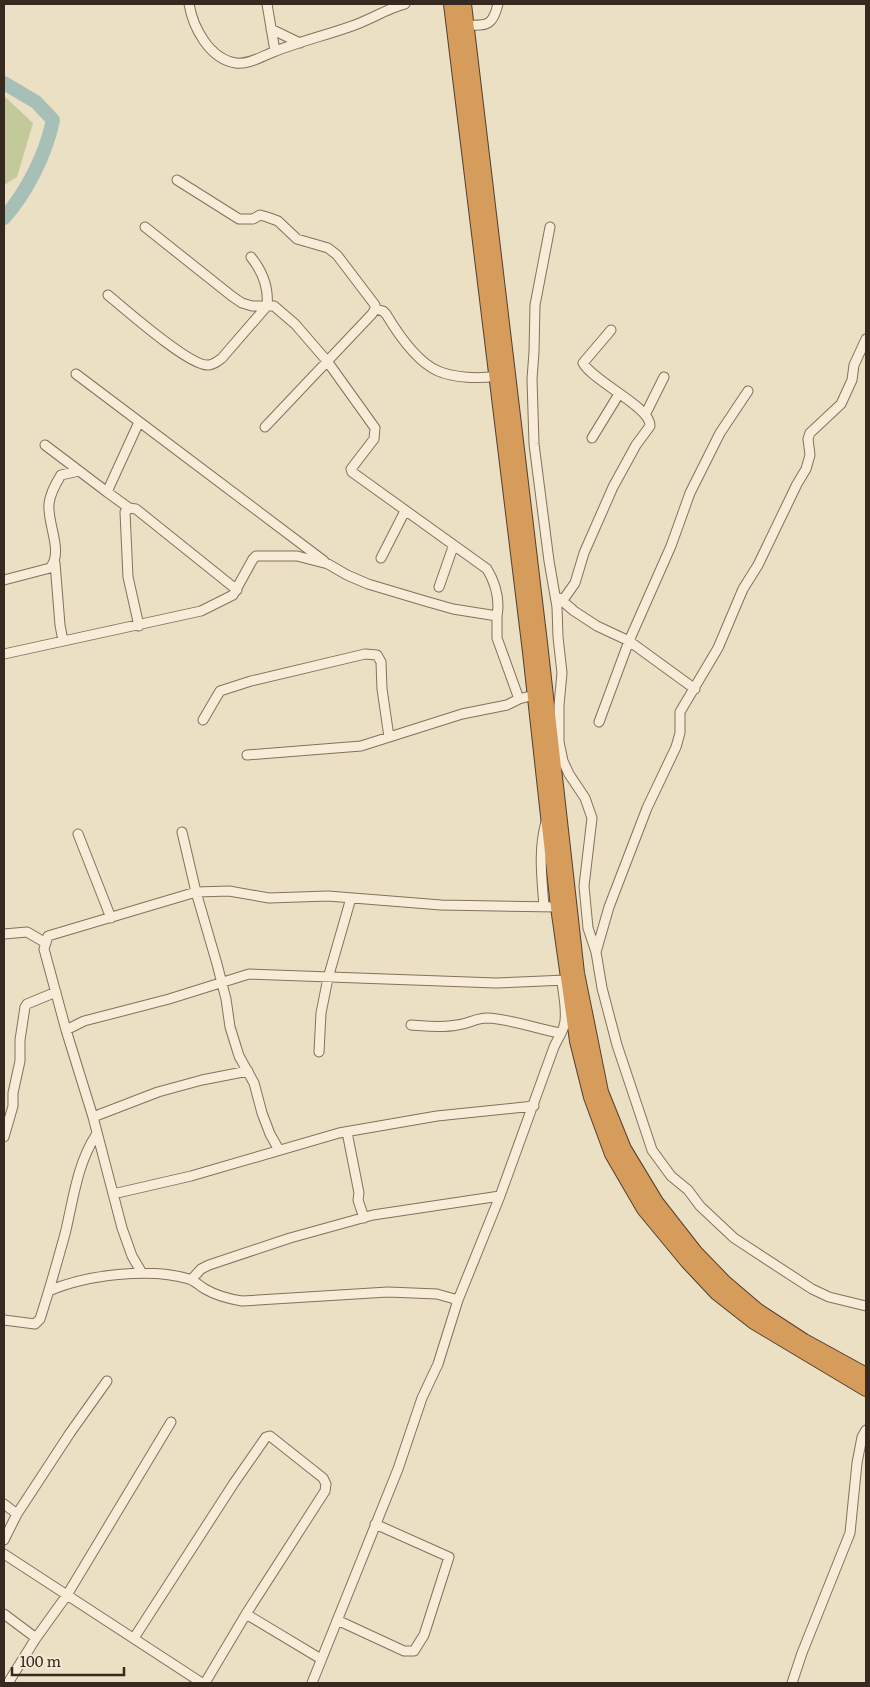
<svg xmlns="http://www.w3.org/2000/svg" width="870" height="1687" viewBox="0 0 870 1687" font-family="Literata,serif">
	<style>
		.green { fill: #c4c999 }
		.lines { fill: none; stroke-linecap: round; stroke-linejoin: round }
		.river { stroke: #a6bfb7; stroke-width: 14 }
		.minor-casing { stroke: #85715c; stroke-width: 11 }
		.highway-casing { stroke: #533f30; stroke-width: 16 }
		.minor { stroke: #f7ecd7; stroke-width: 9 }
		.highway { stroke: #d59c5b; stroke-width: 14 }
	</style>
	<rect width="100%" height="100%" fill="#ebdfc4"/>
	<path class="green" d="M4 96 33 123 17 177 4 185Z"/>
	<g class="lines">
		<path class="river" d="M4 83 36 102 53 120C46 154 27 192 4 218"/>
		<defs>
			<path id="minor" d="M189 4C193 27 209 59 236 63 249 65 264 55 276 51 301 41 327 35 352 26 370 20 386 9 405 4
				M267 4 275 51
				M467 25C488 26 493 25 498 4
				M271 29 300 43
				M177 180 239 219H253L260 215 267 217 278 221 297 239 328 248 337 255 375 305V309L372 314 265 427
				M145 227 233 297 242 303 252 306H274L295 324 327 361 375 428 374 439 351 469 352 472 487 569C496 584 500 599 497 616
				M550 227 535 305 534 352 532 379 534 444 549 561 557 607 558 637 562 673 559 705V742L563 761 569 774 585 798 592 818 584 886 588 928 596 952 602 988 617 1045 652 1150 671 1176 688 1190 700 1206 734 1238 812 1289 829 1297 866 1306
				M108 295C125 309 189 366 208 365 213 365 217 362 222 358L267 306C269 287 263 272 251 257
				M375 309 383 311 386 314C398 334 417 362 438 371 454 378 480 379 496 376
				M76 374 324 561
				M646 413 664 377
				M592 438 619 394
				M45 445 107 492
				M129 508 107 492 139 422
				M381 558 405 511
				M55 563 60 625 63 641
				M4 580 50 568C64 552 47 524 49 504 50 494 56 483 61 475L79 471
				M439 587 453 547
				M559 598 574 611 597 626 629 641 695 689
				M563 600 575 583 584 553 613 487 636 445 650 426C651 407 594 382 583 363L611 330
				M139 626 128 577 125 512 129 508 136 509 237 590
				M4 654 201 611 233 595 253 559 256 556H297L328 564 347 575 368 584 425 601 453 609 497 616V638L519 699
				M203 720 220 691 251 681 365 654 377 655 381 662 382 689 389 737
				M599 722 629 641 671 546 690 493 720 433 748 391
				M247 755 361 746 462 714 507 705 519 699 534 695
				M182 832 196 892 217 964 226 999 230 1027 235 1043 239 1056 254 1083 262 1113 270 1134 279 1150
				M78 834 111 918
				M544 907C542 879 538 850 546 822
				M4 934 27 932 46 943
				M596 952 609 907 647 808 676 747 680 733V712L718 648 743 589 758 565 797 484 806 469 810 455 808 439 810 433 841 404 852 380 854 365 866 339
				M411 1025C426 1026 442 1028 457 1025 468 1024 476 1018 487 1018 512 1019 536 1029 560 1033
				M66 1030 84 1021 169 999 249 974 496 983 566 980
				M319 1052 321 1013 328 978 351 898
				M93 1117 158 1092 202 1080 248 1071
				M347 1132 359 1193 358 1200 364 1218
				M4 1137 13 1106V1093L20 1061V1040L25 1007 27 1004 56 992
				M113 1194 191 1176 339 1133 437 1116 534 1106
				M142 1273 132 1256 122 1228 93 1117 66 1030 44 949 48 936 196 892 229 891 269 898 328 896 441 905 558 907
				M191 1280 201 1269 209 1265 290 1238 373 1215 500 1196
				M49 1291C85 1275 151 1267 189 1279 195 1281 200 1286 205 1289 217 1296 229 1299 242 1301L388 1292 437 1294 458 1300
				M4 1320 35 1324 40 1319C49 1291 57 1263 65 1234 73 1201 77 1164 96 1135
				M4 1504 17 1514
				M4 1540 17 1514 70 1433 107 1381
				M4 1554 202 1683
				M4 1614 36 1638
				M246 1614 321 1659
				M337 1620 404 1651H414L424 1635 449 1557 375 1524
				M134 1638 234 1483 266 1437 270 1436 323 1478 326 1484 325 1491 246 1614 205 1683
				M8 1683 36 1638 67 1595 171 1422
				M312 1683 398 1469 422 1398 438 1364 458 1300 500 1196 554 1047C557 1040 562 1033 564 1026 568 1013 563 995 562 981
				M792 1683 802 1653 850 1533 857 1463 862 1437 866 1430"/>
			<path id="highway" d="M451 4 530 652 558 907 577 1041 591 1097 612 1154 644 1209 687 1261 717 1293 754 1322 866 1389
				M464 4 540 643 577 973 601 1092 624 1149 656 1202 695 1252 724 1282 758 1311 804 1341 866 1375"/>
		</defs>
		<use href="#minor" class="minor-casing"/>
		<use href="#highway" class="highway-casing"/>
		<use href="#minor" class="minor"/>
		<use href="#highway" class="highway"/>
	</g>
	<rect width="870" height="1687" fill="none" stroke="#36291f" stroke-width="10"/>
	<path d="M12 1667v8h112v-8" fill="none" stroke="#36291f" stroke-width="2.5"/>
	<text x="20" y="1667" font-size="15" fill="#36291f" stroke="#f3e9d4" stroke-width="4" paint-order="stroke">100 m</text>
</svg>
